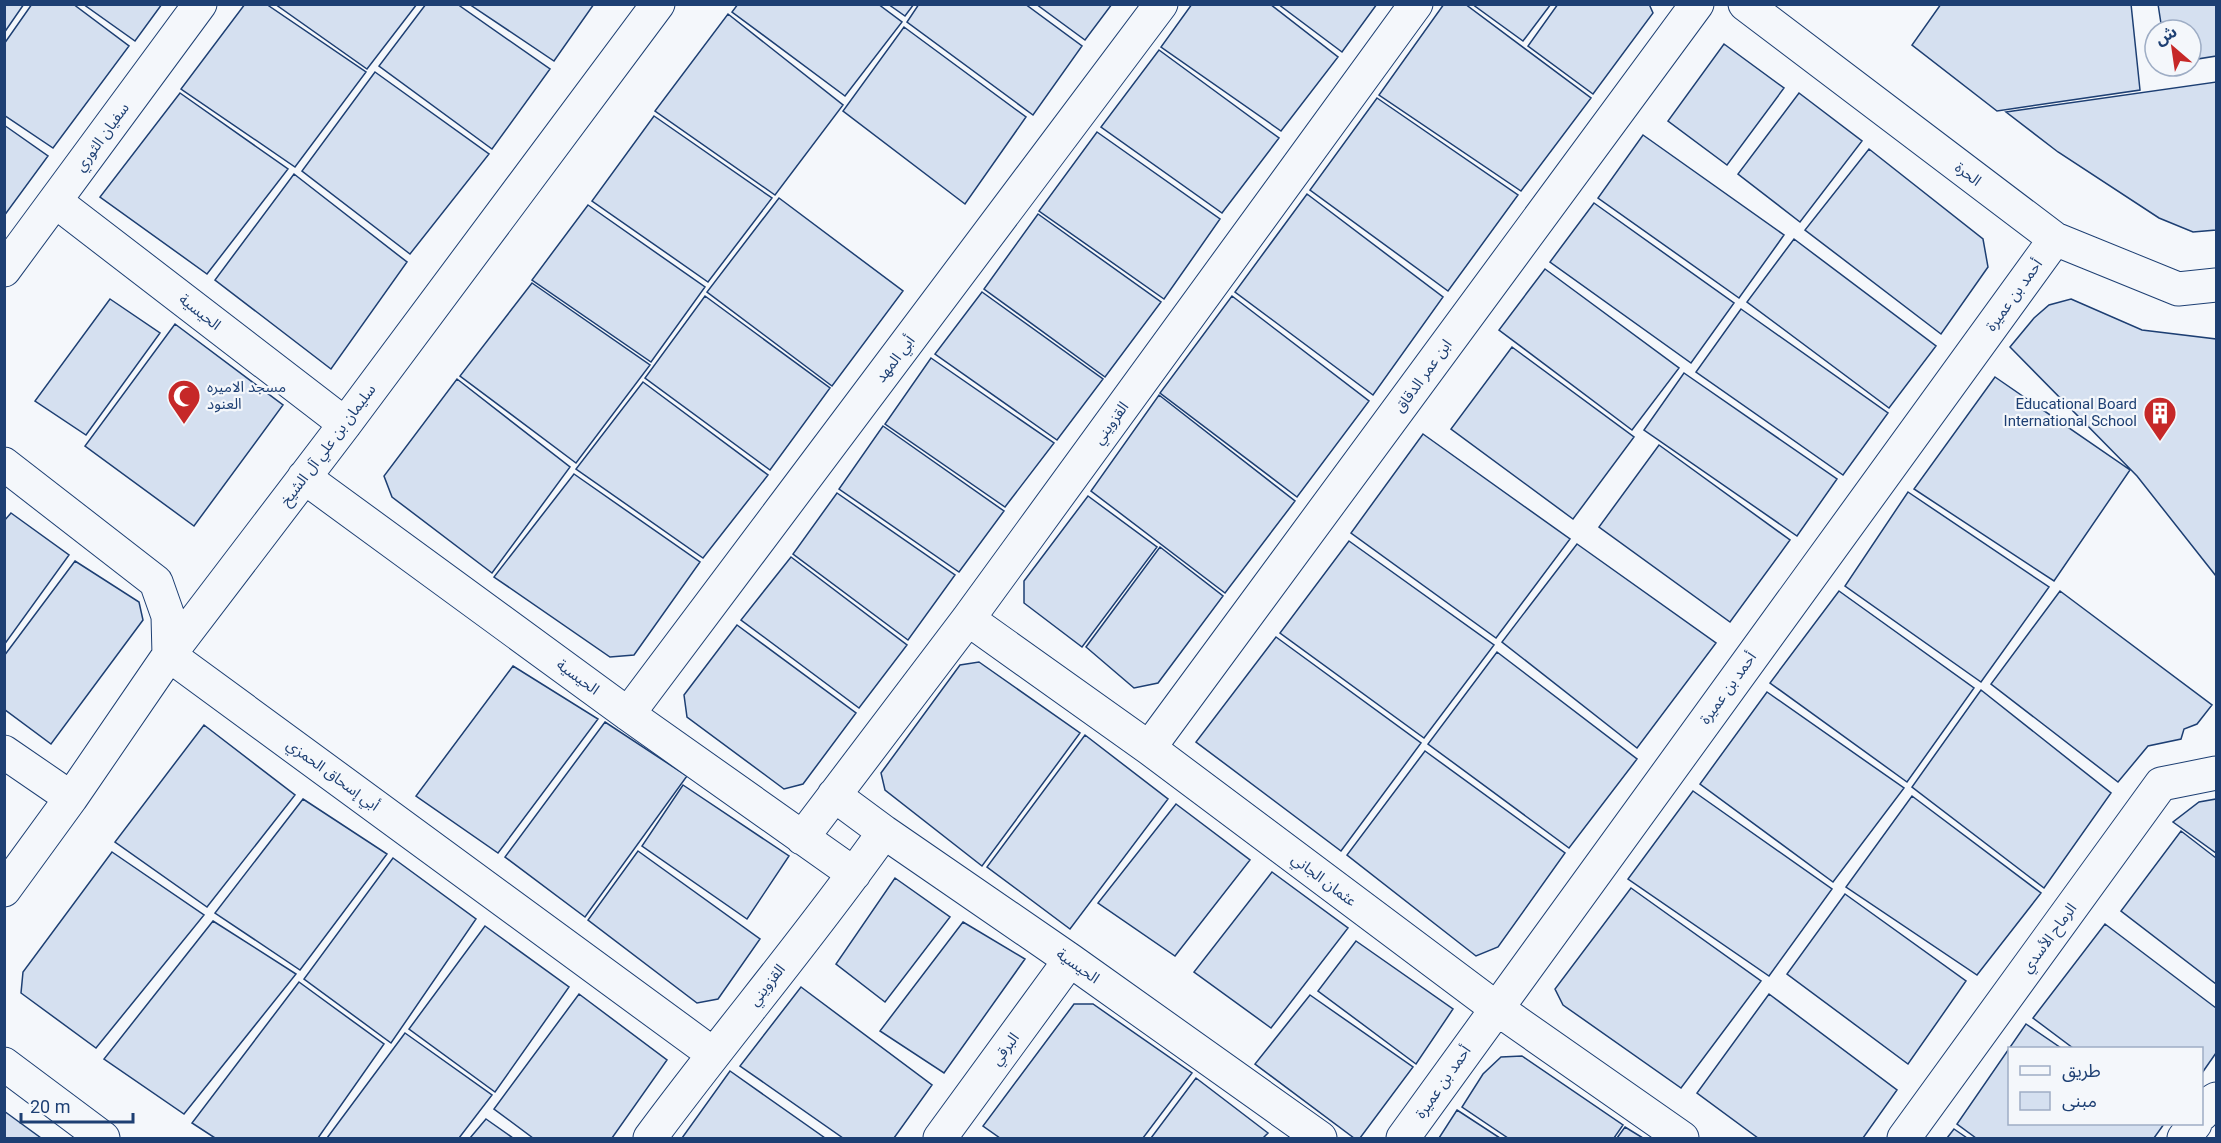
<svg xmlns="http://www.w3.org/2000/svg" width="2221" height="1143" viewBox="0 0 2221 1143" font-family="Roboto,'Noto Sans Arabic',sans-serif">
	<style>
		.building { fill: #d5e0f0; stroke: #1d3f73; stroke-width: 1.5 }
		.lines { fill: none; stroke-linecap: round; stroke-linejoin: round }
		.minor-casing { stroke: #1d3f73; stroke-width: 35 }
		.minor { stroke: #f4f7fb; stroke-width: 33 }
		.labels { text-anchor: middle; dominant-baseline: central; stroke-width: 4.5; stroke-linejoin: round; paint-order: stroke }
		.street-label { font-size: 15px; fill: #1d3f73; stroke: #f4f7fb }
		.poi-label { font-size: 15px; fill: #1d3f73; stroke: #f4f7fb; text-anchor: start }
	</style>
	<rect width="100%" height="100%" fill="#f4f7fb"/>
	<path class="building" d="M4 4H24L4 33Z
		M32 4H73L129 46 53 148 4 115V44Z
		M83 4H162L135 41Z
		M245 4H266L366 72 295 167 181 89Z
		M275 4H417L367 69Z
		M426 4H457L550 69 492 149 379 66Z
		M469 4H594L554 61Z
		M738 4H878L902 22 845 96 732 12Z
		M888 4H914L905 16Z
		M919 4H1025L1082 46 1033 115 907 22Z
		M1036 4H1112L1085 40Z
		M1192 4H1270L1338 57 1281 131 1161 47Z
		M1278 4H1377L1342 52Z
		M1444 4H1465L1591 98 1521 191 1379 95Z
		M1472 4H1551L1523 41Z
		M1558 4H1649L1653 13 1593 94 1528 46Z
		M1941 4H2131L2140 90 1997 111 1912 45Z
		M2158 4H2216V56L2191 60V30H2162Z
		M728 14 843 105 775 195 655 111Z
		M904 27 1026 117 965 204 843 111Z
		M1724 44 1784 88 1727 165 1668 121Z
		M1159 50 1279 138 1222 213 1101 127Z
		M375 72 489 154 410 254 302 171Z
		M2216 82V230L2193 232 2159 218 2058 152 2006 112Z
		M180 93 288 169 207 274 100 197Z
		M1799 93 1862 141 1800 222 1738 174Z
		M1377 98 1518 195 1448 291 1310 190Z
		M654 116 772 198 708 282 592 201Z
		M4 125 48 156 4 216Z
		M1097 132 1220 219 1164 299 1039 211Z
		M1643 135 1784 235 1739 298 1598 198Z
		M1869 149 1983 239 1988 267 1941 334 1805 230Z
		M294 174 407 262 331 369 215 280Z
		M1307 194 1443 297 1373 395 1235 292Z
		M779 198 903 291 832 386 707 292Z
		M1594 203 1734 303 1691 363 1550 262Z
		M588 205 705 287 651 362 532 280Z
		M1038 214 1161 302 1105 377 984 289Z
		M1794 239 1936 346 1889 408 1747 302Z
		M1545 269 1679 368 1632 430 1499 330Z
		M532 283 650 365 576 463 460 376Z
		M982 292 1103 379 1057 440 935 354Z
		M705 296 830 388 770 470 645 378Z
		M1232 296 1369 401 1297 497 1160 393Z
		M110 299 160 333 86 435 35 401Z
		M2071 299 2142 330 2216 339V576L2137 476 2010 347 2034 318 2049 305Z
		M1741 309 1888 413 1843 475 1696 372Z
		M175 324 283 405 194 526 85 446Z
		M1512 347 1634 437 1573 519 1451 429Z
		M931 358 1054 443 1005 507 885 424Z
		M1684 373 1837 479 1797 536 1644 430Z
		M1995 377 2130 470 2054 581 1914 489Z
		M457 379 570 467 492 573 392 497 384 476Z
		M643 382 768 475 703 558 576 469Z
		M1159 395 1295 501 1225 593 1091 491Z
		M883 426 1004 511 959 572 839 489Z
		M1423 434 1570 539 1496 638 1351 533Z
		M1659 445 1790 540 1730 622 1599 527Z
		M574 474 700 562 634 655 610 657 494 577Z
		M1908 492 2049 587 1981 682 1845 586Z
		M837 493 955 575 908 640 793 554Z
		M1088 496 1157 547 1082 647 1024 603V581Z
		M11 513 69 555 4 645V521Z
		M1349 541 1494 645 1424 738 1280 633Z
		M1577 544 1716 643 1637 748 1502 642Z
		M1160 547 1223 596 1158 683 1134 688 1086 647Z
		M791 557 907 645 859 708 741 620Z
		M75 561 139 602 143 620 51 744 4 709V656Z
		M1839 591 1974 688 1907 782 1770 683Z
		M2060 591 2212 705 2197 724 2184 729 2181 739 2148 746 2118 782 1991 684Z
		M737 625 856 713 803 784 784 789 687 717 684 695Z
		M1276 637 1421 743 1341 851 1196 742Z
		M1497 652 1637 759 1569 848 1428 744Z
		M979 662 1080 733 982 866 885 790 881 773 960 665Z
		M513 666 598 719 498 853 416 796Z
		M1981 690 2111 793 2044 888 1912 787Z
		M1767 692 1904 788 1833 882 1700 784Z
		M605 722 687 776 585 917 505 857Z
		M204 725 295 795 207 907 115 842Z
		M1085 735 1168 799 1070 929 987 867Z
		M1425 751 1565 853 1498 947 1476 956 1347 855Z
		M683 785 789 856 747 919 642 846Z
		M1693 791 1832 889 1769 976 1628 879Z
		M1912 796 2041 893 1977 975 1846 887Z
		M303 799 387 854 300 970 215 913Z
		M2216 799V853L2173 822 2199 802Z
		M1176 804 1250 860 1175 956 1098 903Z
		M2181 831 2216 858V984L2121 911Z
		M638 851 760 939 718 999 697 1003 588 920Z
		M112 852 204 915 96 1048 21 993 23 972Z
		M393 858 476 919 391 1043 304 979Z
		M1272 872 1348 928 1271 1028 1194 972Z
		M895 878 950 917 885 1002 836 964Z
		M1631 888 1761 981 1681 1088 1563 1005 1555 989Z
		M1845 894 1966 981 1908 1064 1787 974Z
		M213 921 296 974 184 1114 104 1059Z
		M963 922 1025 959 944 1073 880 1031Z
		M2105 924 2216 1008V1053L2202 1073V1048H2073L2033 1018Z
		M485 926 569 987 495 1092 409 1029Z
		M1356 941 1453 1009 1416 1064 1318 991Z
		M299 982 384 1044 318 1138H215L192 1123Z
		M801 987 932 1085 894 1138H843L740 1066Z
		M579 994 667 1060 612 1138H533L494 1109Z
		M1769 994 1897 1090 1863 1138H1758L1697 1093Z
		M1310 995 1413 1067 1360 1138H1354L1255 1064Z
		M1074 1004H1093L1192 1073 1143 1138H1000L983 1126Z
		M2026 1024 2061 1048H2010V1124H2164L2154 1138H1976L1957 1124Z
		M405 1033 492 1095 459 1138H327Z
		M1522 1056 1623 1125 1614 1138H1508L1462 1107 1483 1074 1501 1057Z
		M730 1071 825 1138H682Z
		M1196 1078 1268 1133 1263 1138H1151Z
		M1457 1110 1500 1138H1439Z
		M4 1111 41 1138H4Z
		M486 1119 513 1138H470Z
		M1625 1127 1643 1138H1617Z
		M1954 1129 1967 1138H1947Z"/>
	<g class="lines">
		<defs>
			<path id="minor" d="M1745 4 2055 239 2178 289 2216 285
				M55 201 345 424
				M4 270 200 4
				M4 464 156 582 168 616 169 655 713 1054
				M304 477 628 714 854 874
				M968 619 1149 748 1496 1008 1682 1138
				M628 714 1161 4
				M1149 748 1697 4
				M4 752 71 798
				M834 795 884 832 1070 960 1320 1138
				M802 838 968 619 1416 4
				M4 890 71 798 169 655 345 424 658 4
				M4 1064 103 1138
				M2202 1114 2208 1104 2216 1099
				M650 1138C726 1035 810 937 884 832
				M940 1138 1070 960
				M1403 1138 2055 239
				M1904 1138 2161 784 2216 773
				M2184 1138 2195 1124"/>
		</defs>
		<use href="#minor" class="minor-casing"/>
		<use href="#minor" class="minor"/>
	</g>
	<defs>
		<symbol id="mosque-pin" viewBox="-11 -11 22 30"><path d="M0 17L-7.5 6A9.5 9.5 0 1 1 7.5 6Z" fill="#c62828" stroke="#f4f7fb"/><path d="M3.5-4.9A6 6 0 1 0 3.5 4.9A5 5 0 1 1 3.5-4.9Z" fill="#fff"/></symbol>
		<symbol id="building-pin" viewBox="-11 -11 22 30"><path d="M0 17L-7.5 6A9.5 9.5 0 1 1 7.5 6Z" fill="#c62828" stroke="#f4f7fb"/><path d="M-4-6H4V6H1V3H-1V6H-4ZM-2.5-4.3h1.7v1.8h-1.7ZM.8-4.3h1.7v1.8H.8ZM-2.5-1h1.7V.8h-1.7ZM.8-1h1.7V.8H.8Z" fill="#fff"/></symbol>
	</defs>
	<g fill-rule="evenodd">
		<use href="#mosque-pin" x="165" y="377" width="38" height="52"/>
		<use href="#building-pin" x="2141" y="394" width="38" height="52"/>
	</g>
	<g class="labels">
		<g class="street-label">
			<text transform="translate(102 137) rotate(-54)">سفيان الثوري</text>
			<text transform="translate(1968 174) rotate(37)">الحرة</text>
			<text transform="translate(2014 295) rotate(-54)">أحمد بن عميرة</text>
			<text transform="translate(200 312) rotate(38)">الحيسية</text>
			<text transform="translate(895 359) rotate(-53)">أبي المهد</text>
			<text transform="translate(1423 376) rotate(-54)">ابن عمر الدقاق</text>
			<text transform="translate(1111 423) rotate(-54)">القزويني</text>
			<text transform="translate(328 445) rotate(-53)">سليمان بن علي آل الشيخ</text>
			<text transform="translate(578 677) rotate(36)">الحيسية</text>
			<text transform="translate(1728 688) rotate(-54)">أحمد بن عميرة</text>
			<text transform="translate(333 775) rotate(36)">أبي إسحاق الحمزي</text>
			<text transform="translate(1324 880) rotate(37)">عثمان الجاني</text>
			<text transform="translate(2049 938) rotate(-54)">الرماح الأسدي</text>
			<text transform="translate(1078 966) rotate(35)">الحيسية</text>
			<text transform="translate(767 985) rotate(-52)">القزويني</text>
			<text transform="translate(1005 1049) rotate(-54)">البرقي</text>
			<text transform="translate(1443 1082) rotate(-55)">أحمد بن عميرة</text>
		</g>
		<g class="poi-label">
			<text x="207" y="387">مسجد الاميره<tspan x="207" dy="17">العنود</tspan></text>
			<text x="2137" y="404" text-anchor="end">Educational Board<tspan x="2137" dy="17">International School</tspan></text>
		</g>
	</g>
	<rect width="2221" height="1143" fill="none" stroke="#1d3f73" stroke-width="12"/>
	<rect x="2008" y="1047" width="195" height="78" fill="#f4f7fb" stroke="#9eadc5" stroke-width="1.5"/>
	<rect x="2020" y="1066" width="30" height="9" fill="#f4f7fb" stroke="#9eadc5" stroke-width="1.5"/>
	<text x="2062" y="1077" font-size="18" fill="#1d3f73">طريق</text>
	<rect x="2020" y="1092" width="30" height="18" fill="#d5e0f0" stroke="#9eadc5" stroke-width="1.5"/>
	<text x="2062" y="1107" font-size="18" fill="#1d3f73">مبنى</text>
	<g transform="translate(2173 48) rotate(331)"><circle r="28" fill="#f4f7fb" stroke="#9eadc5" stroke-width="1.5"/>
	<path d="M0-4.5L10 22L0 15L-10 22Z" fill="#c62828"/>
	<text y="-9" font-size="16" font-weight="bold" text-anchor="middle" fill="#1d3f73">ش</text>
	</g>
	<path d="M21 1113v9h112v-9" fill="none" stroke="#1d3f73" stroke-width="3"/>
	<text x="30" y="1113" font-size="18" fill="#1d3f73" stroke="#f4f7fb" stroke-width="4.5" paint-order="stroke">20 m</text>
</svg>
